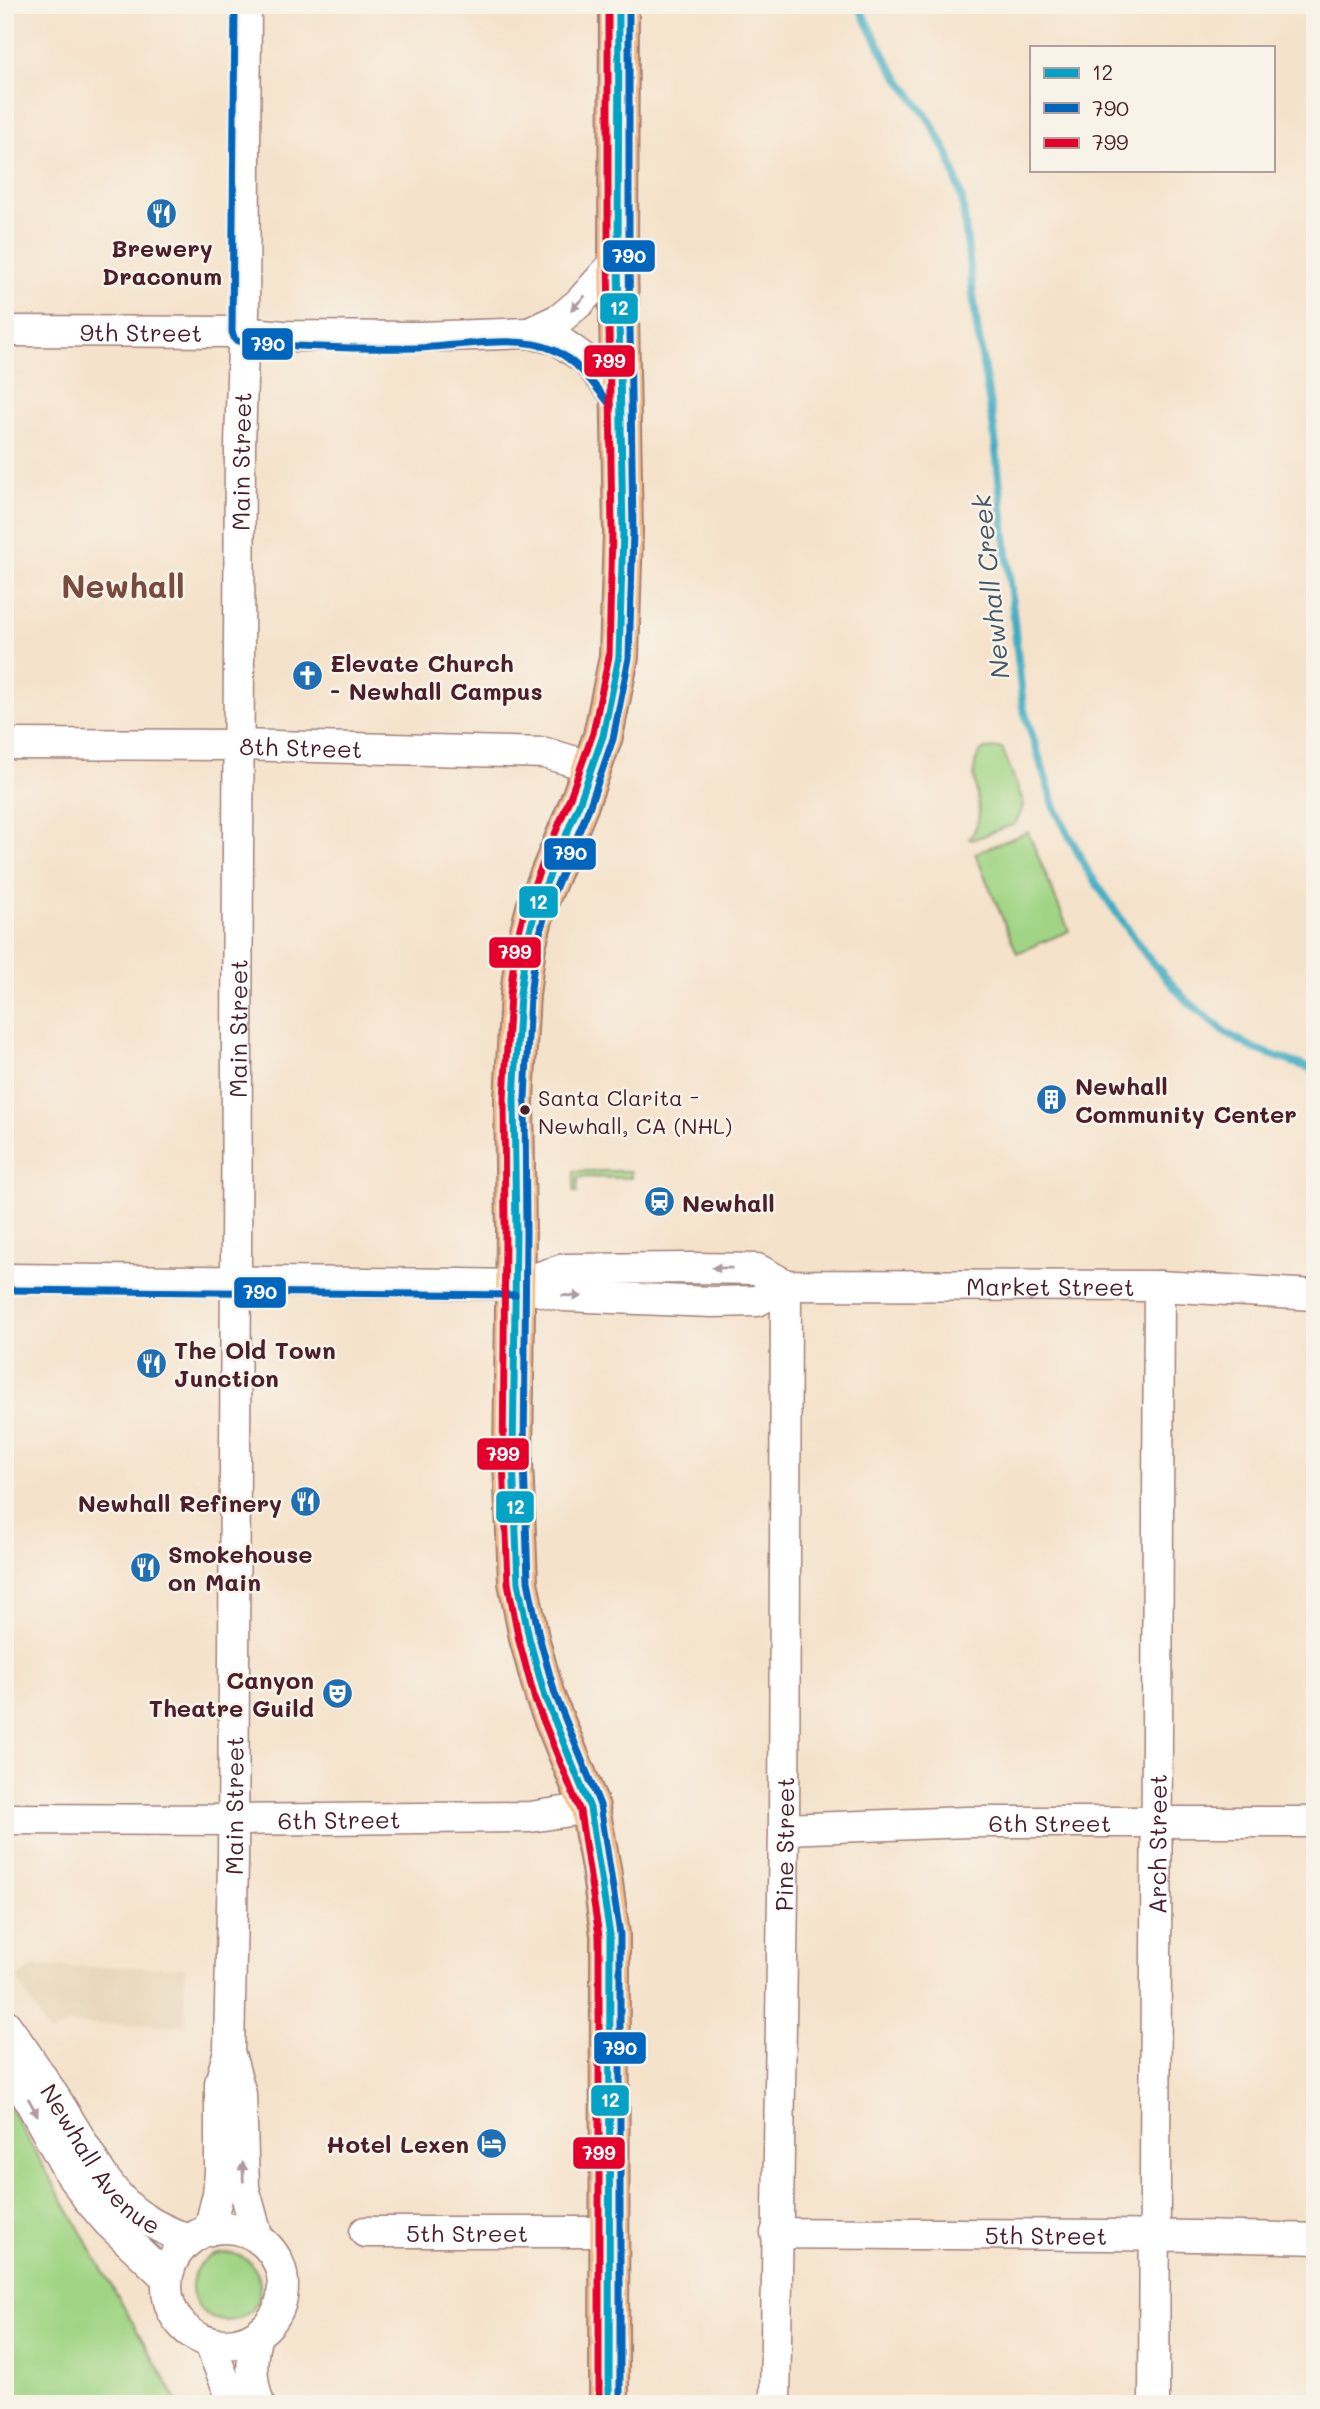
<svg xmlns="http://www.w3.org/2000/svg" width="1320" height="2409" viewBox="0 0 1320 2409" font-family="Mali,sans-serif">
	<style>
		.built { fill: #e7d4b7 }
		.green { fill: #a1d585; stroke: #767a58; stroke-width: 2 }
		.lines { fill: none; stroke-linecap: round; stroke-linejoin: round }
		.stream { stroke: #43adc2; stroke-width: 8 }
		.minor-casing { stroke: #a0807a; stroke-width: 33 }
		.major-casing { stroke: #a0807a; stroke-width: 42 }
		.minor { stroke: #fff; stroke-width: 30 }
		.major { stroke: #f6be87; stroke-width: 38 }
		.bus-1-casing { stroke: #f7f3e8; stroke-width: 12 }
		.bus-2-casing { stroke: #f7f3e8; stroke-width: 12 }
		.bus-3-casing { stroke: #f7f3e8; stroke-width: 12 }
		.bus-1 { stroke: #04a2c6; stroke-width: 7 }
		.bus-2 { stroke: #0065bd; stroke-width: 7 }
		.bus-3 { stroke: #e4002b; stroke-width: 7 }
		.oneway { fill: #ae9aa0 }
		.bus-dot { fill: #4a1f2b; stroke: #f7f3e8; stroke-width: 2.5 }
		.labels { text-anchor: middle; dominant-baseline: central; stroke-width: 5; stroke-linejoin: round; paint-order: stroke }
		.bus-label { font-size: 22px; fill: #4a1f2b; stroke: #f7f3e8; text-anchor: start }
		.poi-label { font-size: 24px; font-weight: bold; fill: #4a1f2b; stroke: #f7f3e8; text-anchor: start }
		.street-label { font-size: 24px; fill: #4a1f2b; stroke: #f7f3e8 }
		.water-label { font-size: 26px; font-style: italic; fill: #475867; stroke: #f7f3e8 }
		.district-label { font-size: 32px; font-weight: bold; fill: #794b3f; stroke: #f7f3e8 }
		.line-badge { stroke: #f7f3e8; stroke-width: 2.5 }
		.badge-label { font-size: 19px; text-anchor: middle; font-weight: bold; fill: #fff }
	</style>
	<rect width="100%" height="100%" fill="#f7f3e8"/>
	<filter id="ink" filterUnits="userSpaceOnUse"><feTurbulence type="fractalNoise" baseFrequency=".0143" numOctaves="2"/><feDisplacementMap in="SourceGraphic" scale="14" xChannelSelector="R" yChannelSelector="G"/><feConvolveMatrix kernelMatrix="1 2 1 2 8 2 1 2 1" color-interpolation-filters="sRGB"/></filter>
	<filter id="wash" filterUnits="userSpaceOnUse"><feTurbulence type="fractalNoise" baseFrequency=".00686" numOctaves="4" result="noise"/><feDisplacementMap in="SourceGraphic" scale="28" xChannelSelector="R" yChannelSelector="G"/><feGaussianBlur stdDeviation="1.57" result="paint"/><feColorMatrix in="noise" values="0 0 0 0 0 0 0 0 0 0 0 0 0 0 0 0 0 1.4 0 .05"/><feComposite in="paint" operator="in"/></filter>
	<g filter="url(#wash)">
		<rect width="100%" height="100%" fill="#f5e2ca"/>
		<path class="built" d="M35 1966 185 1968 186 2025 69 2024 49 2034 17 1978Z"/>
		<path class="green" d="M1002 748 1023 801 1022 810 1015 824 972 840 969 839C972 834 976 829 977 824 985 800 962 768 984 749Z
			M1028 832 1069 931 1017 953 975 853Z
			M574 1171H631V1178L578 1177 577 1192H574Z
			M5 2099 179 2404H5Z
			M192 2287a34 34 0 1 1 68 0a34 34 0 1 1-68 0Z"/>
		<g class="lines">
			<path class="stream" d="M858 5 890 66 930 121 949 156 962 199 977 327 994 430 1023 707 1055 808 1087 870 1146 955 1185 999 1226 1033 1255 1049 1315 1070"/>
		</g>
	</g>
	<g filter="url(#ink)">
		<g class="lines">
			<defs>
				<g id="minor">
					<path id="s1" d="M5 331 242 332 283 336 419 337 529 333 558 340 586 360 619 399"/>
					<path d="M529 333 561 318 580 302 618 259"/>
					<path id="s2" d="M5 744 240 745 545 753 593 767"/>
					<path d="M5 1279 461 1284 515 1285 564 1296 712 1302 757 1301 786 1285"/>
					<path id="s3" d="M515 1285 564 1269 692 1268 757 1269 786 1285 1159 1286 1315 1295"/>
					<path id="s4" d="M5 1819 233 1820 530 1817 590 1808"/>
					<path id="s5" d="M784 1829 967 1822H1315"/>
					<path id="s6" d="M5 2024C30 2058 52 2092 73 2127 88 2151 101 2178 121 2199 139 2219 164 2230 189 2240"/>
					<path d="M5 2045 20 2083 66 2167 88 2199 107 2221 167 2278"/>
					<path d="M231 2058 241 2094 244 2188 258 2238"/>
					<circle cx="225" cy="2286" r="58"/>
					<path id="s7" d="M209 2230 218 2194 220 2172V2083L229 2051 233 1862 240 446 244 310 246 5"/>
					<path id="s8" d="M365 2232H611"/>
					<path id="s9" d="M776 2233C955 2235 1135 2233 1315 2239"/>
					<path d="M257 2335C250 2360 251 2379 259 2404"/>
					<path d="M209 2342 234 2404"/>
					<path id="s10" d="M775 2404 784 1829 786 1285"/>
					<path id="s11" d="M1154 2404 1159 1286"/>
				</g>
				<path id="major" d="M609 2404 610 1935 601 1868 590 1808 545 1697 529 1638 518 1582 513 1461 516 1232 514 1099 520 995 526 946 536 908 579 804 603 736 619 657 623 532 618 259 619 5"/>
			</defs>
			<use href="#minor" class="minor-casing"/>
			<use href="#major" class="major-casing"/>
			<use href="#minor" class="minor"/>
			<use href="#major" class="major"/>
			<defs>
				<path id="bus-1" d="M609 2404 610 1935 590 1808 545 1697 529 1638 518 1582 513 1461 516 1232 514 1099 520 995 526 946 536 908 579 804 603 736 619 657 623 532 618 259 619 5"/>
				<path id="bus-2" d="M235 5 232 332 235 340 241 342C300 347 358 349 417 348 458 347 517 333 554 350 578 361 595 386 611 406
					M5 1290 515 1295
					M620 2404V1934L600 1805 555 1694 539 1636 528 1581 524 1461 526 1232 525 1099 530 996 536 948 546 911 589 808 613 739 629 658 633 532 629 259V5"/>
				<path id="bus-3" d="M599 2404V1936L580 1811 535 1700 519 1641 508 1583 503 1461 505 1232 504 1099 510 994 516 943 526 904 569 800 593 733 609 656 612 532 608 259V5"/>
			</defs>
			<use href="#bus-1" class="bus-1-casing"/>
			<use href="#bus-2" class="bus-2-casing"/>
			<use href="#bus-3" class="bus-3-casing"/>
			<use href="#bus-1" class="bus-1"/>
			<use href="#bus-2" class="bus-2"/>
			<use href="#bus-3" class="bus-3"/>
		</g>
		<defs><path id="oneway-solid" d="M-6-.8H1V-3.2L6.5 0L1 3.2V.8H-6Z" transform="scale(1.75)"/></defs>
		<g class="oneway">
			<use href="#oneway-solid" transform="translate(578 303) rotate(135)"/>
			<use href="#oneway-solid" transform="translate(722 1268) rotate(-179)"/>
			<use href="#oneway-solid" transform="translate(572 1296) rotate(4)"/>
			<use href="#oneway-solid" transform="translate(33 2107) rotate(61)"/>
			<use href="#oneway-solid" transform="translate(243 2172) rotate(-92)"/>
		</g>
	</g>
	<defs>
		<symbol id="restaurant-disc" viewBox="-11 -11 22 22"><circle r="9.5" fill="#1f6fb2" stroke="#f7f3e8"/><path d="M-5-6h1v4h1v-4h1v4h1v-4h1v5L-1.5 .5V6h-2V.5L-5-1ZM5-6V6H3V1.5H1.5Q1.5-4 5-6Z" fill="#fff"/></symbol>
		<symbol id="church-disc" viewBox="-11 -11 22 22"><circle r="9.5" fill="#1f6fb2" stroke="#f7f3e8"/><path d="M-1.2-6h2.4v3.5h3.3v2.4h-3.3V6h-2.4V-.1h-3.3v-2.4h3.3Z" fill="#fff"/></symbol>
		<symbol id="building-disc" viewBox="-11 -11 22 22"><circle r="9.5" fill="#1f6fb2" stroke="#f7f3e8"/><path d="M-4-6H4V6H1V3H-1V6H-4ZM-2.5-4.3h1.7v1.8h-1.7ZM.8-4.3h1.7v1.8H.8ZM-2.5-1h1.7V.8h-1.7ZM.8-1h1.7V.8H.8Z" fill="#fff"/></symbol>
		<symbol id="station-disc" viewBox="-11 -11 22 22"><circle r="9.5" fill="#1f6fb2" stroke="#f7f3e8"/><path d="M-3-6H3Q5-6 5-4V2Q5 4 3 4L4.5 6H3L1.5 4h-3L-3 6H-4.5L-3 4Q-5 4-5 2V-4Q-5-6-3-6ZM-3.5-4v3h7v-3ZM-3.5 1v1.5H-2V1ZM2 1v1.5H3.5V1Z" fill="#fff"/></symbol>
		<symbol id="theatre-disc" viewBox="-11 -11 22 22"><circle r="9.5" fill="#1f6fb2" stroke="#f7f3e8"/><path d="M-5-5.5Q0-4 5-5.5V0Q5 5 0 6Q-5 5-5 0ZM-3.3-2.5H-1v1.5H-3.3ZM1-2.5H3.3v1.5H1ZM-2.8 1Q0 5.5 2.8 1Z" fill="#fff"/></symbol>
		<symbol id="hotel-disc" viewBox="-11 -11 22 22"><circle r="9.5" fill="#1f6fb2" stroke="#f7f3e8"/><path d="M-6-4.5h1.5V1H6V5H4.5V3h-9V5H-6ZM-4 0a1.8 1.8 0 1 1 3.6 0ZM.5 0V-2.5h3Q6-2.5 6 0Z" fill="#fff"/></symbol>
	</defs>
	<g fill-rule="evenodd">
		<use href="#restaurant-disc" x="144" y="196" width="35" height="35"/>
		<use href="#church-disc" x="290" y="658" width="35" height="35"/>
		<use href="#building-disc" x="1034" y="1082" width="35" height="35"/>
		<use href="#station-disc" x="642" y="1184" width="35" height="35"/>
		<use href="#restaurant-disc" x="134" y="1346" width="35" height="35"/>
		<use href="#restaurant-disc" x="288" y="1484" width="35" height="35"/>
		<use href="#restaurant-disc" x="128" y="1550" width="35" height="35"/>
		<use href="#theatre-disc" x="320" y="1676" width="35" height="35"/>
		<use href="#hotel-disc" x="474" y="2126" width="35" height="35"/>
	</g>
	<circle class="bus-dot" cx="525" cy="1110" r="6"/>
	<g class="labels">
		<g class="bus-label">
			<text x="538" y="1097">Santa Clarita -<tspan x="538" dy="28">Newhall, CA (NHL)</tspan></text>
		</g>
		<g class="poi-label">
			<text x="162" y="247" text-anchor="middle">Brewery<tspan x="162" dy="28">Draconum</tspan></text>
			<text x="330" y="662">Elevate Church<tspan x="330" dy="28">- Newhall Campus</tspan></text>
			<text x="1075" y="1085">Newhall<tspan x="1075" dy="28">Community Center</tspan></text>
			<text x="682" y="1202">Newhall</text>
			<text x="174" y="1349">The Old Town<tspan x="174" dy="28">Junction</tspan></text>
			<text x="282" y="1502" text-anchor="end">Newhall Refinery</text>
			<text x="168" y="1553">Smokehouse<tspan x="168" dy="28">on Main</tspan></text>
			<text x="314" y="1679" text-anchor="end">Canyon<tspan x="314" dy="28">Theatre Guild</tspan></text>
			<text x="469" y="2143" text-anchor="end">Hotel Lexen</text>
		</g>
		<g class="street-label">
			<text stroke="none"><textPath href="#s1" startOffset="136">9th Street</textPath></text>
			<text stroke="none"><textPath href="#s7" startOffset="1771">Main Street</textPath></text>
			<text stroke="none"><textPath href="#s2" startOffset="296">8th Street</textPath></text>
			<text stroke="none"><textPath href="#s7" startOffset="1204">Main Street</textPath></text>
			<text stroke="none"><textPath href="#s3" startOffset="542">Market Street</textPath></text>
			<text stroke="none"><textPath href="#s7" startOffset="427">Main Street</textPath></text>
			<text stroke="none"><textPath href="#s4" startOffset="334">6th Street</textPath></text>
			<text stroke="none"><textPath href="#s5" startOffset="266">6th Street</textPath></text>
			<text stroke="none"><textPath href="#s10" startOffset="560">Pine Street</textPath></text>
			<text stroke="none"><textPath href="#s11" startOffset="560">Arch Street</textPath></text>
			<text stroke="none"><textPath href="#s6" startOffset="166">Newhall Avenue</textPath></text>
			<text stroke="none"><textPath href="#s8" startOffset="102">5th Street</textPath></text>
			<text stroke="none"><textPath href="#s9" startOffset="270">5th Street</textPath></text>
		</g>
		<g class="water-label">
			<text transform="translate(990 587) rotate(-96)">Newhall Creek</text>
		</g>
		<g class="district-label">
			<text x="123" y="585">Newhall</text>
		</g>
	</g>
	<g class="line-badge">
		<rect x="602" y="239" width="54" height="34" rx="7" fill="#0065bd"/>
		<rect x="599" y="292" width="40" height="33" rx="7" fill="#04a2c6"/>
		<rect x="241" y="327" width="53" height="34" rx="7" fill="#0065bd"/>
		<rect x="583" y="344" width="53" height="34" rx="7" fill="#e4002b"/>
		<rect x="543" y="837" width="54" height="34" rx="7" fill="#0065bd"/>
		<rect x="518" y="885" width="41" height="34" rx="7" fill="#04a2c6"/>
		<rect x="488" y="936" width="54" height="33" rx="7" fill="#e4002b"/>
		<rect x="233" y="1276" width="54" height="33" rx="7" fill="#0065bd"/>
		<rect x="476" y="1437" width="54" height="34" rx="7" fill="#e4002b"/>
		<rect x="495" y="1490" width="40" height="34" rx="7" fill="#04a2c6"/>
		<rect x="593" y="2031" width="54" height="34" rx="7" fill="#0065bd"/>
		<rect x="590" y="2084" width="40" height="33" rx="7" fill="#04a2c6"/>
		<rect x="572" y="2136" width="54" height="34" rx="7" fill="#e4002b"/>
	</g>
	<g class="badge-label">
		<text x="629" y="263">790</text>
		<text x="619" y="315">12</text>
		<text x="268" y="351">790</text>
		<text x="609" y="368">799</text>
		<text x="570" y="860">790</text>
		<text x="538" y="909">12</text>
		<text x="515" y="959">799</text>
		<text x="260" y="1299">790</text>
		<text x="503" y="1461">799</text>
		<text x="515" y="1514">12</text>
		<text x="620" y="2055">790</text>
		<text x="610" y="2107">12</text>
		<text x="599" y="2160">799</text>
	</g>
	<rect width="1320" height="2409" fill="none" stroke="#f7f3e8" stroke-width="28"/>
	<rect x="1030" y="46" width="245" height="126" fill="#f7f3e8" stroke="#b29e9c" stroke-width="2"/>
	<rect x="1044" y="68" width="35" height="10" fill="#04a2c6" stroke="#b29e9c" stroke-width="2"/>
	<text x="1092" y="80" font-size="21" fill="#4a1f2b">12</text>
	<rect x="1044" y="103" width="35" height="10" fill="#0065bd" stroke="#b29e9c" stroke-width="2"/>
	<text x="1092" y="116" font-size="21" fill="#4a1f2b">790</text>
	<rect x="1044" y="138" width="35" height="10" fill="#e4002b" stroke="#b29e9c" stroke-width="2"/>
	<text x="1092" y="150" font-size="21" fill="#4a1f2b">799</text>
</svg>
